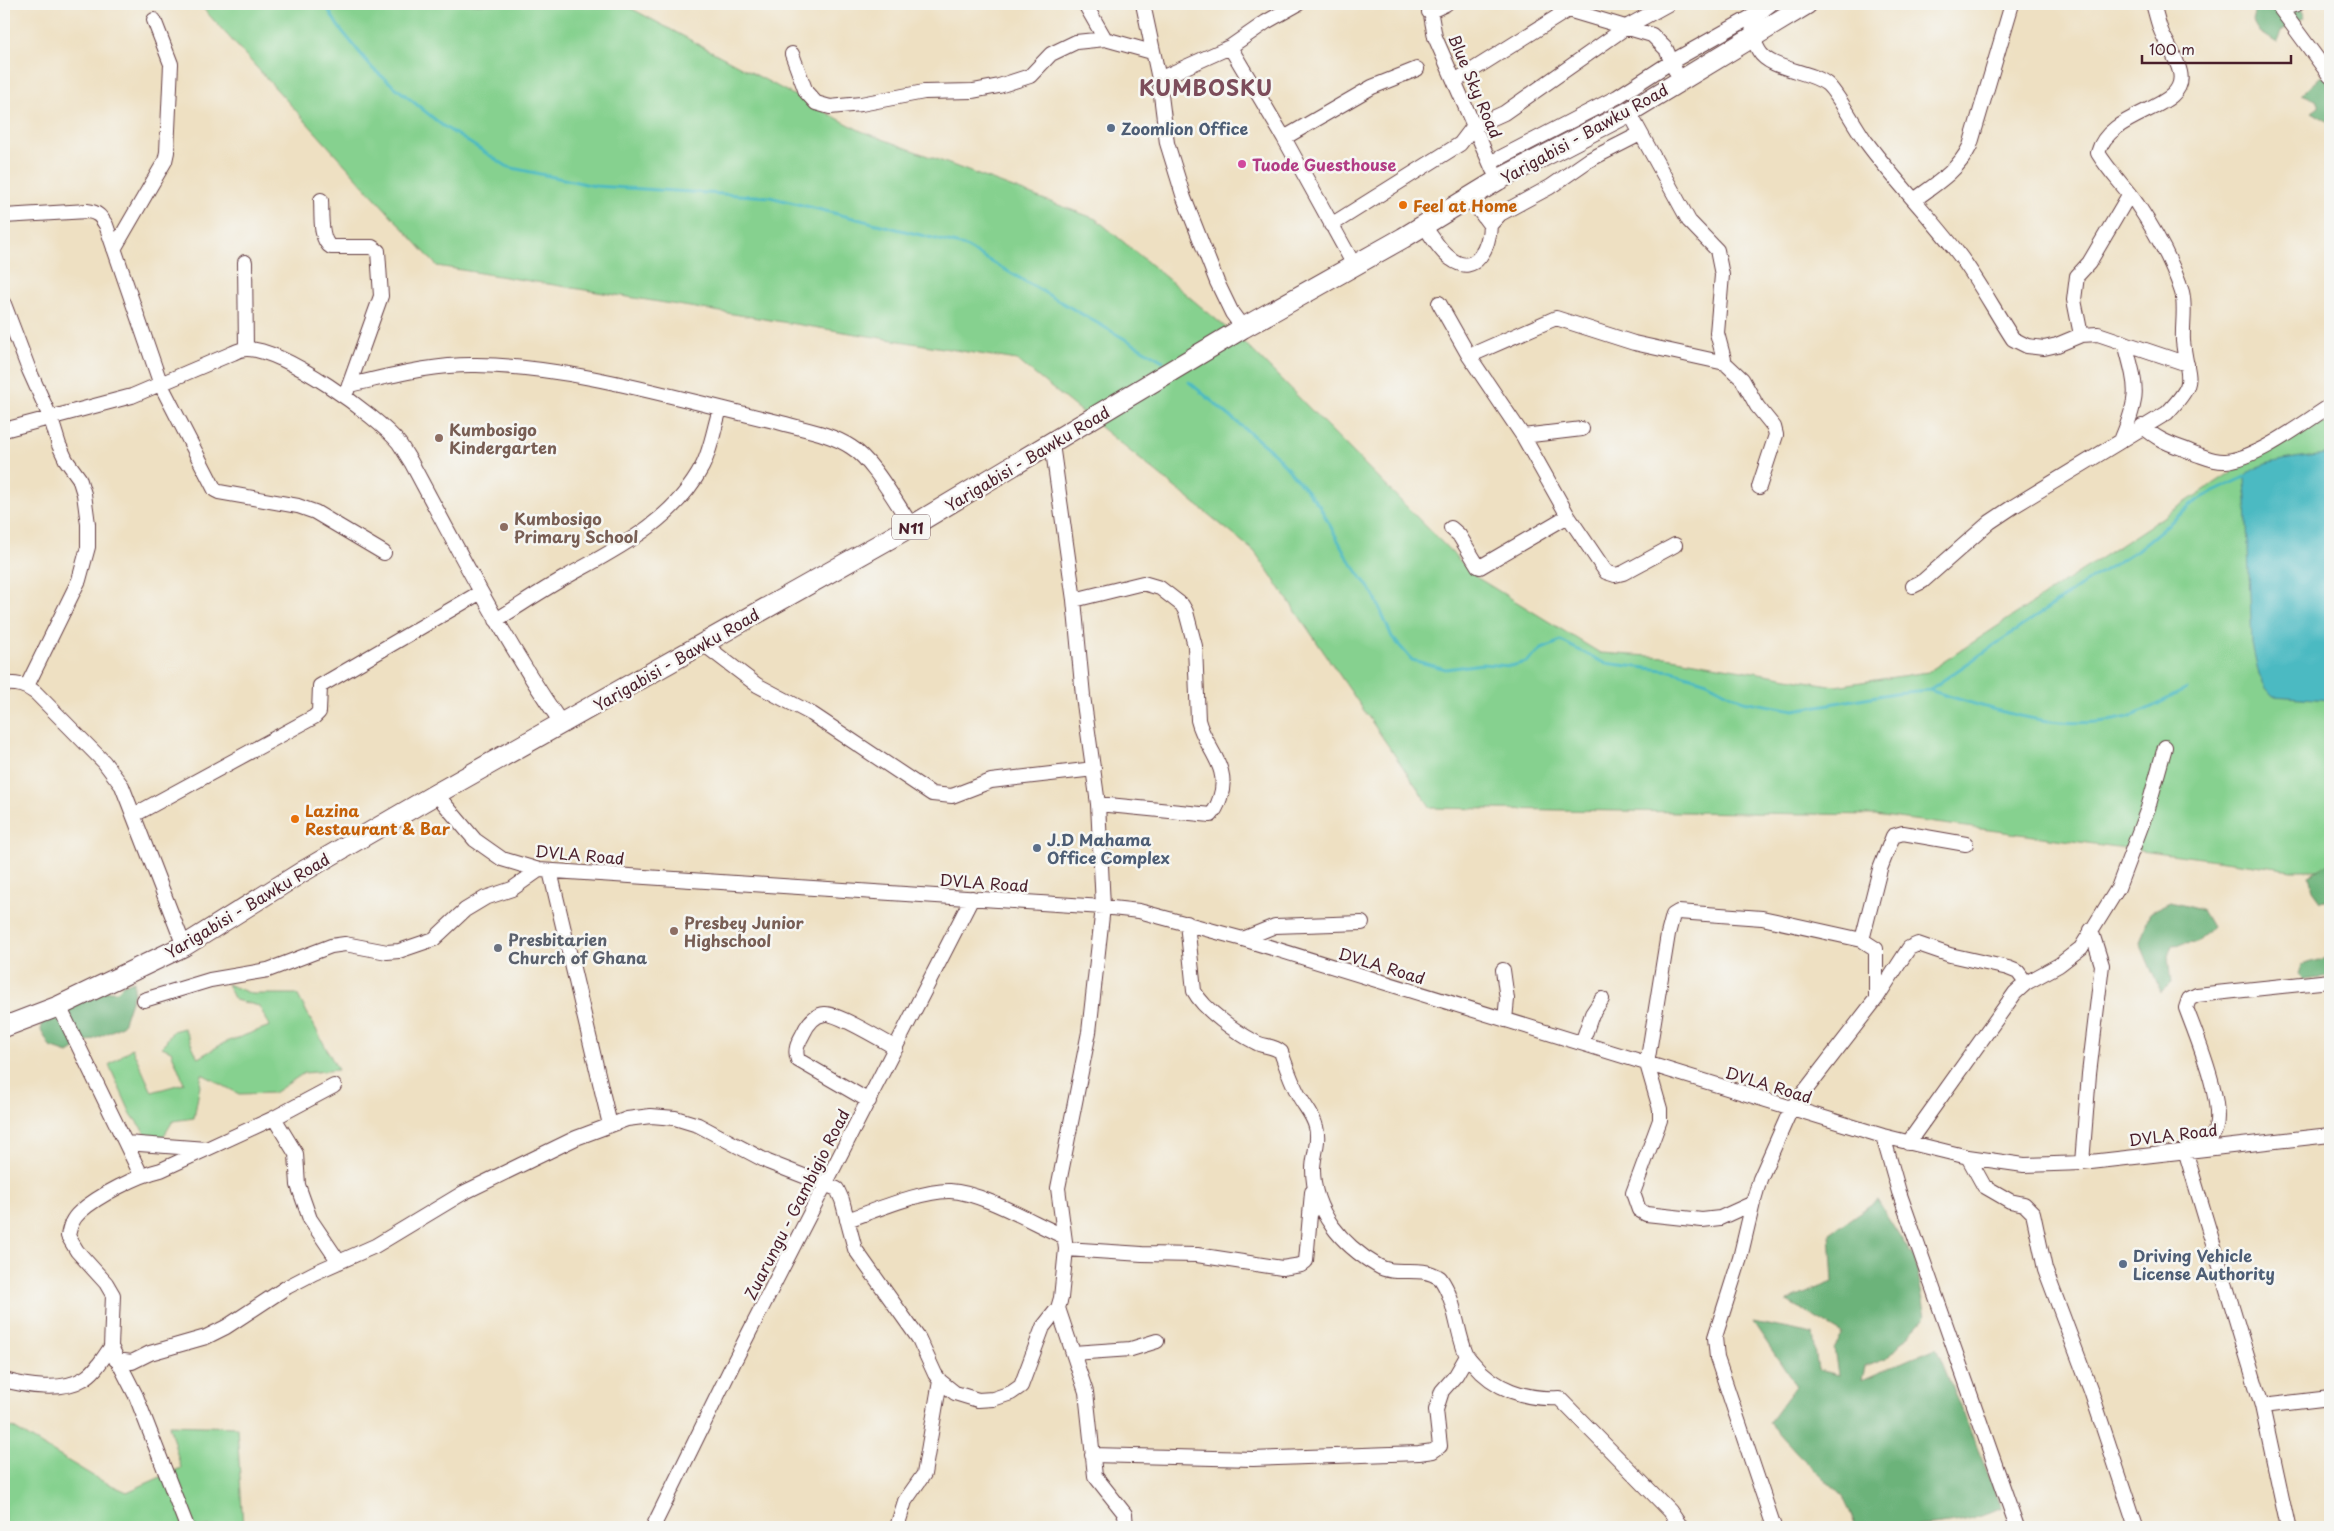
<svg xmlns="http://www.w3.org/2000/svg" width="2334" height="1531" viewBox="0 0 2334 1531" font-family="'Playpen Sans',sans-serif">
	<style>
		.green { fill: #86d18f; stroke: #68785d }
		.forest { fill: #6cb37a; stroke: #5b6952 }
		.water { fill: #4bbac2; stroke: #4a6c76 }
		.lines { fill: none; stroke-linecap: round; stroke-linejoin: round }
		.stream { stroke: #4bbac2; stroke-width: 3 }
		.minor-casing { stroke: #633c42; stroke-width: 16 }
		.highway-casing { stroke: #633c42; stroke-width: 22 }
		.minor { stroke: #fff; stroke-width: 14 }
		.highway { stroke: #fff; stroke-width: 20 }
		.service-dot { fill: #5c6f8a; stroke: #f6f6f2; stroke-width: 2 }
		.hotel-dot { fill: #d1479c; stroke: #f6f6f2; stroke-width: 2 }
		.food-dot { fill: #e8710a; stroke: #f6f6f2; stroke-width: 2 }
		.education-dot { fill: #8d6e63; stroke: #f6f6f2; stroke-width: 2 }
		.worship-dot { fill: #6b7280; stroke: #f6f6f2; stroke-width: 2 }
		.labels { text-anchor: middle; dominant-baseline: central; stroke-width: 5; stroke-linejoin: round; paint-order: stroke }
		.shield { fill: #f6f6f2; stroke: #7e6067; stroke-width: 1 }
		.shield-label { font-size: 15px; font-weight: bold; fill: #4a1f2b }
		.street-label { font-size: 16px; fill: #4a1f2b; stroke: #f6f6f2 }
		.service-label { font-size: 16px; font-weight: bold; fill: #4e5e75; stroke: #f6f6f2; text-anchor: start }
		.hotel-label { font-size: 16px; font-weight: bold; fill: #b23c85; stroke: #f6f6f2; text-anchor: start }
		.food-label { font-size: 16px; font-weight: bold; fill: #c56008; stroke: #f6f6f2; text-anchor: start }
		.education-label { font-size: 16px; font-weight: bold; fill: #785e54; stroke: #f6f6f2; text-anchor: start }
		.worship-label { font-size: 16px; font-weight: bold; fill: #5b616d; stroke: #f6f6f2; text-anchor: start }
		.district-label { font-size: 21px; font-weight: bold; letter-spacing: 1px; fill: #7c4d5b; stroke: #f6f6f2 }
	</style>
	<rect width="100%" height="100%" fill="#f6f6f2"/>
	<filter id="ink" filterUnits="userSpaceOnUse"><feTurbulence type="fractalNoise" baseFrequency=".02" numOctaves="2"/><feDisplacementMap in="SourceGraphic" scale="10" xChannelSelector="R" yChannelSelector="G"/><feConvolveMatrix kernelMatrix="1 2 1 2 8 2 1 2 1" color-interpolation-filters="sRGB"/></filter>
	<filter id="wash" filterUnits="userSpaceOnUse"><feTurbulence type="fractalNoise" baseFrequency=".0096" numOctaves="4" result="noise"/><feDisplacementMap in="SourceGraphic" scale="20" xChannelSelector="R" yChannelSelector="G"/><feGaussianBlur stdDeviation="1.12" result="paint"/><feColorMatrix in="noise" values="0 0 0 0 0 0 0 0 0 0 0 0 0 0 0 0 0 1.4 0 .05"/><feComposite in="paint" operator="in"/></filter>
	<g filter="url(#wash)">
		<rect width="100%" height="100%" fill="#eee0c2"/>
		<path class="green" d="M199 4H623L861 131 1096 219 1248 346 1476 577 1600 653 1666 657 1835 686 1928 672 2330 407V870H2292L1875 815 1431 808 1255 552 1017 360 437 266Z
			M227 984 252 994H297L338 1070 304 1073 274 1093 239 1094 202 1074 194 1118 173 1121 163 1137H148L131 1114 109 1065 132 1048 152 1092 184 1083 171 1051 162 1047 173 1031 184 1028 198 1058 224 1043 270 1026 259 1006 235 1000Z
			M169 1425 237 1427 243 1527H4V1431L12 1427 98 1479 127 1492 181 1468Z"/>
		<path class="forest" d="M2257 4H2299L2305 17 2281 31 2277 43 2260 32 2253 21Z
			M2321 76 2330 80V127L2327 121 2312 112 2319 107 2316 100 2302 94Z
			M2330 863V899L2321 901 2313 890 2309 875Z
			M2171 902 2202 910 2212 927 2197 943 2172 945 2168 956 2171 983 2161 993 2140 943 2150 912Z
			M2330 957V977L2304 980 2298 974 2301 965Z
			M134 981V992L123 1025C105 1036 85 1041 68 1053L50 1047 41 1030 43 1020 100 991H117L123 985Z
			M1877 1200 1915 1260 1926 1316 1886 1359 1865 1367 1862 1380 1936 1348 2002 1508C1953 1531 1910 1527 1857 1527L1843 1497 1798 1454 1769 1422 1796 1386 1753 1322 1813 1334 1818 1370 1838 1375 1834 1348 1843 1334 1787 1301 1833 1282 1830 1233Z"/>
		<path class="water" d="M2330 453V700L2273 696 2266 688 2259 675 2252 644 2245 477C2257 459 2310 457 2330 453Z"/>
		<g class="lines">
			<path class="stream" d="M325 4 338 26 373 69 443 126 508 167 595 186 770 197 964 246 1163 361
				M1189 382 1275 454 1319 505 1347 557 1374 595 1392 637 1412 660 1446 669 1482 664 1511 666 1526 662 1542 649 1561 641 1604 663 1672 671 1707 682 1743 701 1794 710 1895 693 1929 690 2092 578 2137 550 2199 499 2245 477
				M1929 690C1995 710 2055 733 2124 718 2143 714 2169 697 2187 689"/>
		</g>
	</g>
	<g filter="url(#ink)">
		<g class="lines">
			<defs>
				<path id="minor" d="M1085 4 1105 39 1152 52
					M1143 4 1159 79 1167 143 1184 198 1217 282 1232 313 1243 328
					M1429 4 1435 37 1493 170
					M1556 4 1568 10 1652 35 1666 49 1675 70
					M1771 4C1752 17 1747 30 1759 51 1770 70 1809 70 1827 84 1837 92 1857 130 1867 143 1895 181 1929 215 1957 252 1978 279 1994 310 2013 339L2027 346 2044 348 2057 345 2081 335 2098 334 2187 364
					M2277 4 2330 76
					M2281 9 2297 4
					M1429 12 1446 4
					M1230 47 1284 138 1354 265
					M792 54 806 92 816 103 830 107 861 104 924 92 973 91 999 86 1030 76 1051 54 1076 42 1105 39
					M1159 79 1230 47 1266 22 1298 4
					M1455 81 1568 10
					M1629 112 1689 221 1717 250 1722 275 1717 333 1725 363
					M1284 138 1372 87 1417 69
					M1490 163 1617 97 1671 62 1758 13
					M1470 198 1490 225
					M321 200C322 213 319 240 331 247H372L378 251 381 296 347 391
					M1914 200C1936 184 1958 171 1970 146L2012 4
					M4 216 87 211C98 212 101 217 106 225L161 385 215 490 219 492 298 506 315 512 384 553
					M1331 225 1460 144 1473 127 1504 113 1628 26 1668 4
					M1424 226C1432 236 1440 252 1451 259 1476 278 1490 245 1490 225L1500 214 1550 187 1589 160 1640 134
					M114 249 165 161 167 152 171 64 154 20
					M245 262 246 349
					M1439 303 1469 356 1523 436 1568 516 1606 572 1615 575 1623 573 1675 545
					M4 304 29 370 51 419 59 445 66 460 79 478 84 494 88 524V547L79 580 27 686
					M2081 335 2074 300 2077 276 2089 263 2129 195
					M1469 356 1556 318 1634 343 1725 363 1742 379 1757 406 1774 427 1776 435 1759 487
					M349 385C391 376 433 364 476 365 575 366 681 400 778 422 802 429 830 433 851 447 873 460 897 505 912 526
					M2142 426C2163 444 2173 444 2196 454 2205 457 2215 462 2226 461 2258 458 2303 423 2330 406
					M4 430 132 396 233 353C237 351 243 349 247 349 284 349 376 415 399 443 403 449 407 456 411 462 459 551 504 641 562 724
					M1523 436 1582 429
					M2122 438C2140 395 2137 388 2125 343
					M1451 528 1459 535 1478 566 1480 567 1568 516
					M1913 586 1923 581 1990 522 2014 506 2167 413C2199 379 2187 382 2183 341 2182 325 2186 308 2182 292 2172 261 2155 231 2137 204 2124 186 2109 171 2098 153 2109 109 2189 111 2180 72 2177 58 2168 46 2162 33 2158 24 2156 13 2153 4
					M1074 600 1143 583 1160 588 1182 605 1186 612 1195 646 1198 720C1205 749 1231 766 1220 798 1218 804 1216 810 1211 815L1098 804
					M496 620C519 606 541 591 564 578 616 549 673 522 702 467 711 450 714 428 720 409
					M702 643 757 685 812 714 932 794 952 796 991 781 1094 769
					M4 684C17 683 26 685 36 693L104 762 122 786 184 946
					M436 794 475 840 502 859 539 870 1103 907 1139 911 1243 939 1883 1136 1968 1157 2024 1165 2082 1163 2330 1135
					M134 815 314 717 319 712 320 686 481 592
					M550 871 610 1125
					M1187 923 1194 991C1204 1010 1236 1032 1255 1042 1263 1047 1273 1045 1281 1052 1286 1066 1291 1081 1298 1094 1304 1106 1313 1114 1316 1127 1320 1141 1313 1156 1313 1169 1313 1212 1342 1245 1378 1266 1396 1277 1419 1264 1440 1278 1456 1300 1456 1330 1466 1354 1468 1358 1471 1360 1473 1363 1494 1389 1526 1400 1559 1398L1670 1511 1681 1527
					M1243 939 1275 926 1362 923
					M1862 940 1880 869 1893 836 1903 833 1966 844
					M1503 970 1507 999 1505 1020
					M1876 999 1909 948 1918 944 1950 955 2008 968 2018 972 2026 983
					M144 1000 210 980 268 970 331 946 345 944 387 952 399 951 434 939 465 910 485 898 512 889 539 870
					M59 1006 141 1175
					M1582 1043 1592 1014 1602 999
					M869 1101 798 1060C794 1050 798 1043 803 1034 807 1025 813 1015 825 1014 837 1013 882 1040 896 1048
					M274 1118 296 1154 298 1185 310 1219 339 1262
					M1883 1136 1899 1192 2017 1527
					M126 1143 206 1149
					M1908 1143 2015 993 2026 983 2059 965 2081 948 2118 888 2148 808 2165 747
					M1968 1157 1984 1186 2010 1201 2024 1204 2033 1213 2045 1269 2091 1391 2136 1527
					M2082 1163 2089 1074 2102 965 2091 930
					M1753 1203 1720 1218 1702 1220 1646 1214 1639 1210 1633 1193 1660 1120V1109L1647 1064 1668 934 1673 915 1678 912 1762 918 1862 940 1876 949V999L1791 1109 1760 1179 1753 1203 1740 1258 1715 1337 1717 1358 1774 1527
					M847 1220C874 1211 923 1190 950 1191 981 1192 1033 1223 1063 1236
					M1066 1249 1142 1254 1197 1255 1282 1268 1301 1265 1306 1261 1312 1192
					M1058 1308 1086 1392 1095 1476 1125 1514 1126 1527
					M1073 1353 1131 1349 1157 1341
					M116 1360 132 1362 150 1353 206 1337 226 1327 287 1287 314 1273 375 1246 463 1193 576 1138 627 1119 651 1116 675 1118 698 1125 768 1162 837 1189 842 1200 855 1249 919 1339 935 1374 940 1381 955 1393 978 1400 993 1399 1011 1393 1021 1386 1043 1327 1058 1308 1061 1298 1066 1249 1058 1188 1089 1032 1103 907 1098 804 1083 696 1074 600 1052 444
					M4 1380C26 1386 62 1392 83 1379 95 1373 103 1358 111 1347
					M2262 1406 2330 1398
					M1092 1455 1253 1459 1419 1453 1433 1451 1440 1446 1436 1410 1442 1391 1456 1375 1467 1356
					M187 1527 136 1396 111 1347 113 1295 106 1283 77 1251 68 1236C70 1226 72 1219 80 1212 97 1196 139 1175 161 1170L274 1118 334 1086
					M653 1527 735 1360 972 898
					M897 1527 905 1501 924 1474 940 1381
					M2288 1527 2262 1406 2185 1150C2192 1147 2207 1143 2212 1136 2230 1114 2195 1033 2186 1008L2189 999 2197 995 2330 981"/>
				<path id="highway" d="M4 1027 59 1006 184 946 302 872 436 794 912 526 1243 328 1403 238 1498 180 1629 112 1807 4"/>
			</defs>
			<use href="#minor" class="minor-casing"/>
			<use href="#highway" class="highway-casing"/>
			<use href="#minor" class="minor"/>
			<use href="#highway" class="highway"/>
		</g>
	</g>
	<g class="service-dot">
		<circle cx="1111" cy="128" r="5"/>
		<circle cx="1037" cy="848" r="5"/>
		<circle cx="2123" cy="1264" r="5"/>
	</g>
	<circle class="hotel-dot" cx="1242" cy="164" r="5"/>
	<g class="food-dot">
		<circle cx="1403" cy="205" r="5"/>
		<circle cx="295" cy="819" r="5"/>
	</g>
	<g class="education-dot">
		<circle cx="439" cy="438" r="5"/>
		<circle cx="504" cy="527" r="5"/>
		<circle cx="674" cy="931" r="5"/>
	</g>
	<circle class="worship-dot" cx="498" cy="948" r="5"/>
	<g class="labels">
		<rect class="shield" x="892" y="514.5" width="38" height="25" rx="4"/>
		<g class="shield-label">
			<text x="911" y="527">N11</text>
		</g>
		<g class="street-label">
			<text transform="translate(1476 86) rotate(67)">Blue Sky Road</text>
			<text transform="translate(1584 133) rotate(-29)">Yarigabisi - Bawku Road</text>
			<text transform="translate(1027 458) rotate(-31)">Yarigabisi - Bawku Road</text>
			<text transform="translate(676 659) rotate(-30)">Yarigabisi - Bawku Road</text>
			<text transform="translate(580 854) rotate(5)">DVLA Road</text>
			<text transform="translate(984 882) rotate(4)">DVLA Road</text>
			<text transform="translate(247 905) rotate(-31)">Yarigabisi - Bawku Road</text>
			<text transform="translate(1382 965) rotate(17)">DVLA Road</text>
			<text transform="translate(1769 1084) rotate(17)">DVLA Road</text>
			<text transform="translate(2173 1134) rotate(-7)">DVLA Road</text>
			<text transform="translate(796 1204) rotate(-63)">Zuarungu - Gambigio Road</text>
		</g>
		<g class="service-label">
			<text x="1121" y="128">Zoomlion Office</text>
			<text x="1047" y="839">J.D Mahama<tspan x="1047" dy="18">Office Complex</tspan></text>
			<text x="2133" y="1255">Driving Vehicle<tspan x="2133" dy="18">License Authority</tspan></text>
		</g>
		<g class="hotel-label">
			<text x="1252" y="164">Tuode Guesthouse</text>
		</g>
		<g class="food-label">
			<text x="1413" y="205">Feel at Home</text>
			<text x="305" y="810">Lazina<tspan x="305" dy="18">Restaurant &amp; Bar</tspan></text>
		</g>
		<g class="education-label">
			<text x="449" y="429">Kumbosigo<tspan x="449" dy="18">Kindergarten</tspan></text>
			<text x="514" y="518">Kumbosigo<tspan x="514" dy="18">Primary School</tspan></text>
			<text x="684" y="922">Presbey Junior<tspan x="684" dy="18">Highschool</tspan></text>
		</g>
		<g class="worship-label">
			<text x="508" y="939">Presbitarien<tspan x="508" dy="18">Church of Ghana</tspan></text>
		</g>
		<g class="district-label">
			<text x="1206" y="87">KUMBOSKU</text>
		</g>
	</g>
	<rect width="2334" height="1531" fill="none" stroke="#f6f6f2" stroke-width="20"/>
	<path d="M2142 55v8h149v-8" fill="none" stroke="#4a1f2b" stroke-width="2.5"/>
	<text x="2149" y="55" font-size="15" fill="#4a1f2b" stroke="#f6f6f2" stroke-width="4" paint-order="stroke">100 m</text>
</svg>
